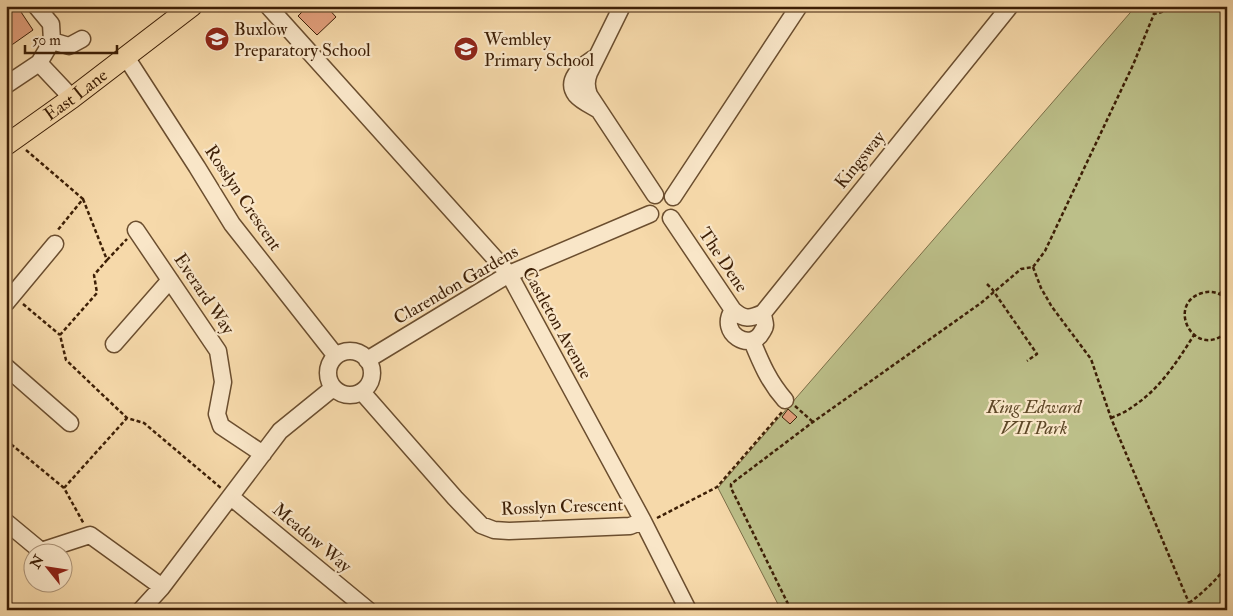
<svg xmlns="http://www.w3.org/2000/svg" width="1233" height="616" viewBox="0 0 1233 616" font-family="'IM FELL Double Pica',serif">
	<style>
		.green { fill: #bcbf89; stroke: #7c6f48 }
		.building { fill: #e3a07d; stroke: #3d1f06 }
		.lines { fill: none; stroke-linecap: round; stroke-linejoin: round }
		.minor-casing { stroke: #6b4e2f; stroke-width: 19 }
		.major-casing { stroke: #3d1f06; stroke-width: 22 }
		.path { stroke: #3d1f06; stroke-width: 2.5; stroke-dasharray: 4 2.5; stroke-linecap: butt }
		.minor { stroke: #f9e6c8; stroke-width: 16 }
		.major { stroke: #f6d9aa; stroke-width: 20 }
		.labels { text-anchor: middle; dominant-baseline: central; stroke-width: 4.5; stroke-linejoin: round; paint-order: stroke }
		.poi-label { font-size: 18px; fill: #3d1f06; stroke: #f9e6c8; text-anchor: start }
		.street-label { font-size: 18px; fill: #3d1f06; stroke: #f9e6c8 }
		.park-label { font-size: 18px; font-style: italic; fill: #5d4727; stroke: #f9e6c8 }
	</style>
	<rect width="100%" height="100%" fill="#f6d9aa"/>
	<filter id="stains"><feTurbulence type="fractalNoise" baseFrequency=".004" numOctaves="4"/><feColorMatrix values="0 0 0 0 .2 0 0 0 0 .09 0 0 0 0 .02 0 0 0 .5 -.17"/></filter>
	<radialGradient id="worn" r=".72"><stop offset=".6" stop-color="#630" stop-opacity="0"/><stop offset="1" stop-color="#630" stop-opacity=".3"/></radialGradient>
	<path class="green" d="M1136 6H1227V610H781L718 488Z"/>
	<path class="building" d="M6 6H17L33 30 6 49Z
		M308 6H326L336 17 317 35 298 16Z
		M788 409 797 417 790 424 782 417Z"/>
	<g class="lines">
		<defs>
			<path id="minor" d="M268 6 509 274 643 521 688 610
				M622 6 589 73C586 81 586 86 589 95L655 195
				M52 41 69 46 82 39
				M126 57 197 167 232 224 336 356
				M593 59C581 67 565 80 576 95 581 101 590 105 597 109
				M39 63 72 98
				M6 85 39 63 52 41 51 24 36 6
				M673 197 799 6
				M671 218 733 310C744 320 750 319 763 313L1010 6
				M136 230 218 351 223 382 217 414 221 426 263 454
				M6 303 55 244
				M733 310C717 333 751 353 762 332 763 330 765 328 765 325 765 322 763 317 763 313
				M752 341C761 363 769 382 785 400
				M114 344 170 280
				M328 373a22 22 0 1 1 44 0a22 22 0 1 1-44 0Z
				M367 360 509 274 650 214
				M6 367 70 423
				M362 392 455 498 481 525 494 530 509 531 630 526 643 521
				M231 497 368 610
				M6 522 41 551 90 535 162 587
				M141 610 162 587 280 431 333 388"/>
			<g id="major">
				<path id="s1" d="M6 145 72 98 192 6"/>
			</g>
		</defs>
		<use href="#minor" class="minor-casing"/>
		<use href="#major" class="major-casing"/>
		<path class="path" d="M1152 6 1154 14
			M1209 6 1227 11
			M26 150 83 199 57 231
			M83 199 107 260 94 275 97 293 60 335 66 360 127 418 144 423 221 488
			M107 260 127 239
			M1033 267 1041 288 1052 307 1091 359 1111 418 1192 610
			M987 284 992 289 1037 354 1027 361
			M1220 294 1227 284
			M1227 299C1220 293 1211 290 1202 293 1165 304 1194 361 1227 332
			M23 304 60 335
			M795 406 813 422
			M1111 418C1118 415 1126 412 1132 407 1159 390 1177 362 1194 335
			M6 440 64 488 84 524
			M64 488 127 418
			M657 518 717 487 782 412
			M1189 603C1204 592 1216 580 1227 566
			M791 610 731 488V484L813 422 981 303 1021 269 1033 267 1045 251 1133 65 1154 14 1177 8 1195 6"/>
		<use href="#minor" class="minor"/>
		<use href="#major" class="major"/>
	</g>
	<defs>
		<symbol id="school-disc" viewBox="-11 -11 22 22"><circle r="9.5" fill="#8f2418" stroke="#f9e6c8"/><path d="M0-5L7-2L0 1L-7-2ZM-4 1L0 2.5L4 1V4Q0 6-4 4Z" fill="#fff"/></symbol>
	</defs>
	<g fill-rule="evenodd">
		<use href="#school-disc" x="203" y="25" width="28" height="28"/>
		<use href="#school-disc" x="452" y="35" width="28" height="28"/>
	</g>
	<g class="labels">
		<g class="poi-label">
			<text x="234" y="29">Buxlow<tspan x="234" dy="21">Preparatory School</tspan></text>
			<text x="484" y="39">Wembley<tspan x="484" dy="21">Primary School</tspan></text>
		</g>
		<g class="street-label">
			<text stroke="none"><textPath href="#s1" startOffset="86">East Lane</textPath></text>
			<text transform="translate(860 160) rotate(-51)">Kingsway</text>
			<text transform="translate(243 198) rotate(56)">Rosslyn Crescent</text>
			<text transform="translate(723 260) rotate(56)">The Dene</text>
			<text transform="translate(456 285) rotate(-30)">Clarendon Gardens</text>
			<text transform="translate(204 294) rotate(56)">Everard Way</text>
			<text transform="translate(557 323) rotate(61)">Castleton Avenue</text>
			<text transform="translate(562 507) rotate(-2)">Rosslyn Crescent</text>
			<text transform="translate(312 538) rotate(40)">Meadow Way</text>
		</g>
		<g class="park-label">
			<text x="1034" y="407">King Edward<tspan x="1034" dy="21">VII Park</tspan></text>
		</g>
	</g>
	<rect width="1233" height="616" fill="none" stroke="#f6d9aa" stroke-width="25"/>
	<rect x="8" y="8" width="1218" height="601" fill="none" stroke="#3d1f06" stroke-width="2.5"/>
	<rect x="12" y="12" width="1208" height="591" fill="none" stroke="#3d1f06"/>
	<g transform="translate(48 568) rotate(300)"><circle r="24" fill="#f9e6c8" stroke="#ae967a"/>
	<path d="M0-4L9 19L0 12L-9 19Z" fill="#8f2418"/>
	<text y="-8" font-size="14" font-weight="bold" text-anchor="middle" fill="#3d1f06">N</text>
	</g>
	<path d="M25 45v8h92v-8" fill="none" stroke="#3d1f06" stroke-width="2.5"/>
	<text x="32" y="45" font-size="15" fill="#3d1f06" stroke="#f9e6c8" stroke-width="4" paint-order="stroke">50 m</text>
	<rect width="100%" height="100%" filter="url(#stains)"/>
	<rect width="100%" height="100%" fill="url(#worn)"/>
</svg>
